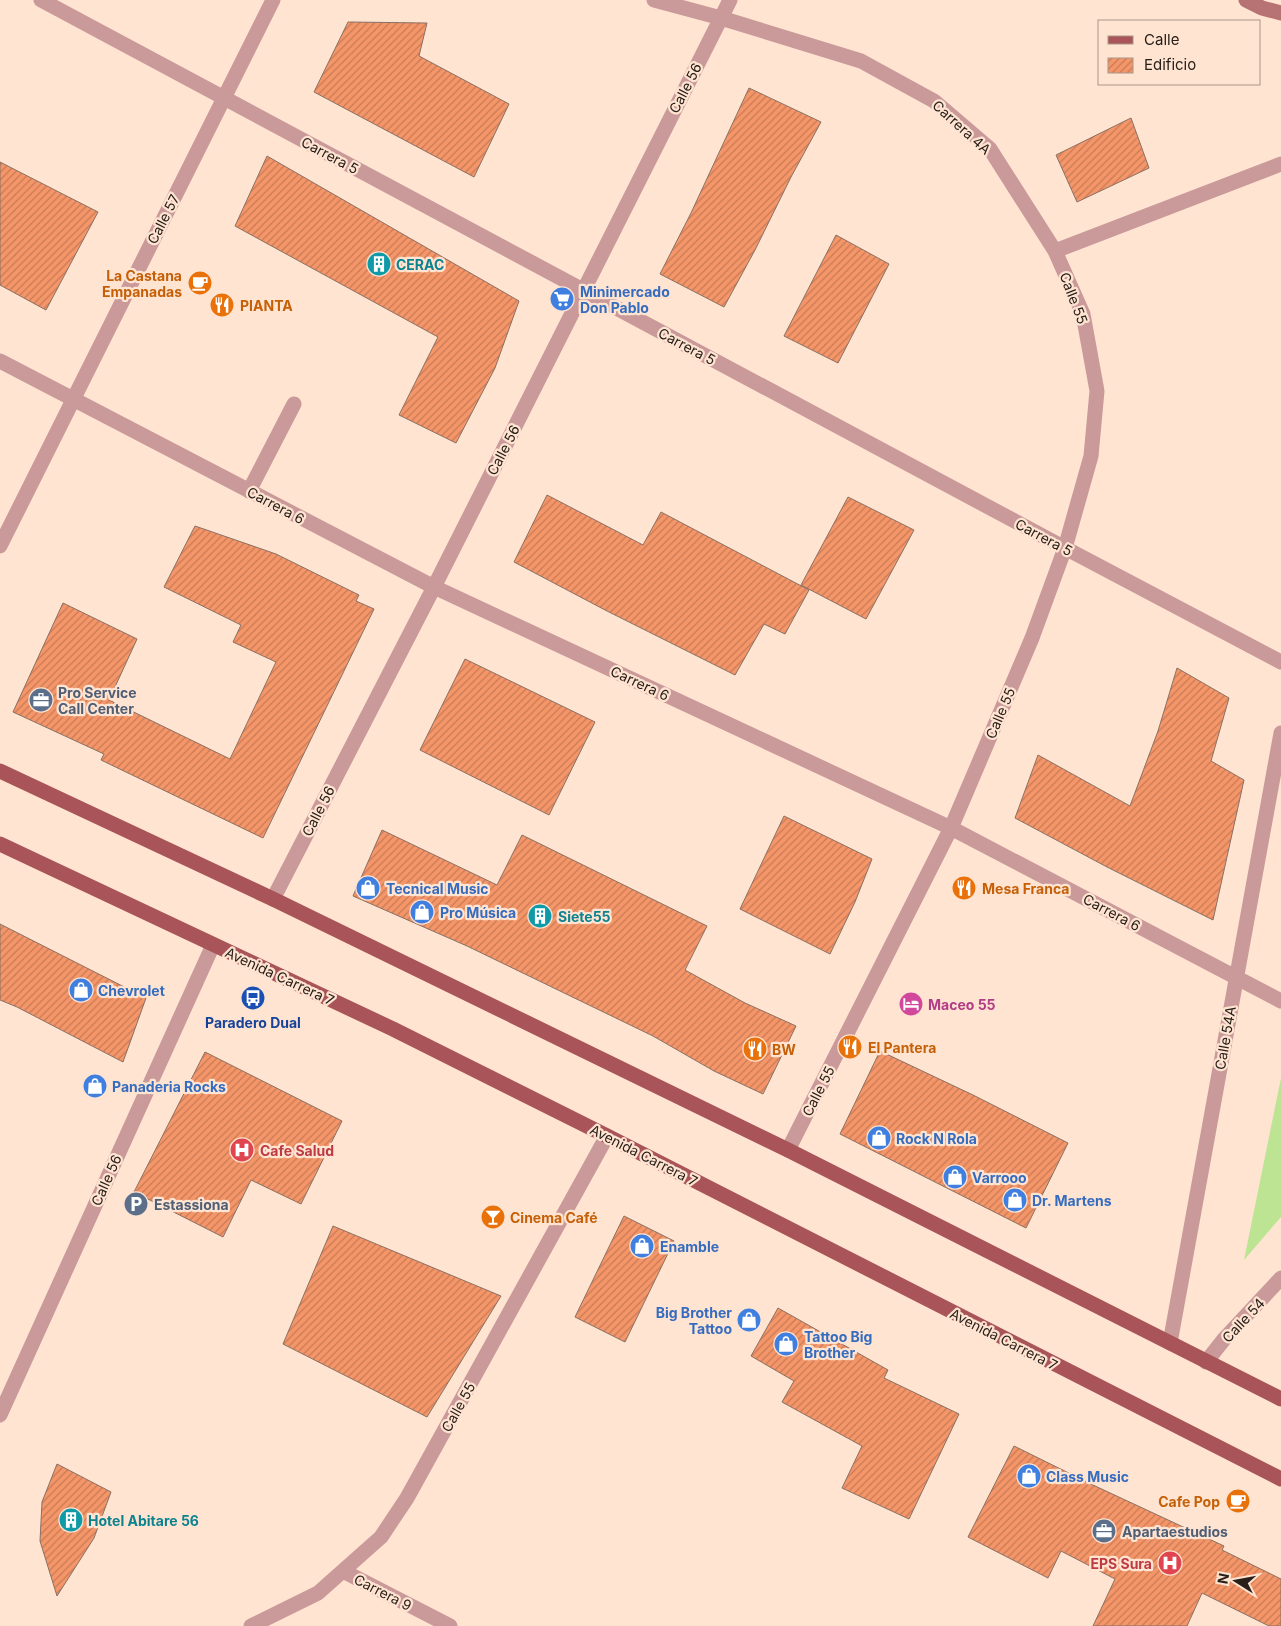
<svg xmlns="http://www.w3.org/2000/svg" width="1281" height="1626" viewBox="0 0 1281 1626" font-family="Inter,sans-serif">
	<style>
		.grass { fill: #bce493 }
		.building { fill: url(#building-hatch); stroke: #8a7064 }
		.lines { fill: none; stroke-linecap: round; stroke-linejoin: round }
		.lane { stroke: #ca9a9a; stroke-width: 15 }
		.street { stroke: #ca9a9a; stroke-width: 15 }
		.secondary { stroke: #b77273; stroke-width: 15 }
		.primary { stroke: #a85458; stroke-width: 15 }
		.labels { text-anchor: middle; dominant-baseline: central; stroke-width: 4.5; stroke-linejoin: round; paint-order: stroke }
		.street-label { font-size: 14px; fill: #2a201a; stroke: #ffe4d2 }
		.culture-label { font-size: 14px; font-weight: bold; fill: #0d838f; stroke: #ffe4d2; text-anchor: start }
		.food-label { font-size: 14px; font-weight: bold; fill: #c56008; stroke: #ffe4d2; text-anchor: start }
		.shop-label { font-size: 14px; font-weight: bold; fill: #366cbe; stroke: #ffe4d2; text-anchor: start }
		.service-label { font-size: 14px; font-weight: bold; fill: #4e5e75; stroke: #ffe4d2; text-anchor: start }
		.hotel-label { font-size: 14px; font-weight: bold; fill: #b23c85; stroke: #ffe4d2; text-anchor: start }
		.transit-label { font-size: 14px; font-weight: bold; fill: #164399; stroke: #ffe4d2 }
		.health-label { font-size: 14px; font-weight: bold; fill: #be3a42; stroke: #ffe4d2; text-anchor: start }
	</style>
	<defs>
		<pattern id="building-hatch" width="6" height="6" patternUnits="userSpaceOnUse" patternTransform="scale(1.25)"><rect width="6" height="6" fill="#f59669"/><path d="M-1 1l2-2M0 6l6-6M5 7l2-2" fill="none" stroke="#c77a56"/></pattern>
	</defs>
	<rect width="100%" height="100%" fill="#ffe4d2"/>
	<path class="grass" d="M1281 1078V1217L1244 1260Z"/>
	<path class="building" d="M348 22 427 23 419 56 509 104 474 177 314 92Z
		M749 88 821 122 791 177 755 250 724 307 660 274 691 213Z
		M1131 118 1149 168 1077 202 1056 155Z
		M267 156 519 301 495 368 456 443 399 415 438 337 235 226Z
		M0 162 98 212 46 310 0 285Z
		M836 235 889 264 838 363 784 336Z
		M547 495 643 545 661 512 809 590 785 634 764 624 735 675 607 611 514 562Z
		M848 497 914 530 866 619 801 585Z
		M195 526 276 554 359 595 356 601 374 609 263 838 101 760 104 754 13 712 63 603 137 639 109 700 230 759 276 662 233 642 241 625 164 587Z
		M465 659 595 722 549 815 420 750Z
		M1177 668 1229 698 1211 761 1244 780 1213 920 1107 867 1015 818 1038 755 1130 806 1158 731Z
		M784 816 872 859 855 902 830 954 740 909Z
		M382 830 497 885 522 835 707 926 685 970 745 1003 796 1026 763 1094 714 1071 653 1036 467 946 353 896Z
		M0 924 146 998 123 1062 17 1007 0 1000Z
		M880 1051 973 1095 1068 1143 1026 1228 840 1134Z
		M205 1052 342 1121 301 1204 251 1180 223 1237 134 1192Z
		M624 1216 674 1241 625 1342 575 1317Z
		M333 1226 501 1296 427 1417 283 1344Z
		M778 1308 888 1370 884 1378 959 1414 909 1519 842 1488 862 1446 782 1402 794 1381 751 1356Z
		M1014 1446 1093 1485 1224 1546 1222 1550 1281 1579V1626H1269L1202 1593 1187 1626H1093L1115 1579 1061 1551 1048 1578 968 1537Z
		M57 1464 111 1492 94 1538 57 1596 40 1541 42 1502Z"/>
	<g class="lines">
		<path class="lane" d="M249 491 294 404"/>
		<path class="street" d="M41 0 1065 548 1281 662
			M654 0 721 18 861 61 934 101 990 149 1055 251 1083 314 1097 391 1091 456 1065 548 1032 638 951 828 788 1150
			M1055 251 1281 164
			M0 361 434 587 951 828 1281 1001
			M0 546 273 0
			M273 899 434 587 730 0
			M1170 1343 1281 733
			M1206 1362 1225 1338 1281 1278
			M0 1415 213 945
			M343 1571 450 1626
			M251 1626 318 1593 381 1537 407 1498 607 1136"/>
		<path class="secondary" d="M1246 0 1262 8 1281 13"/>
		<path class="primary" d="M0 771 273 899 788 1150 1281 1399
			M0 844 393 1029 607 1136 1281 1479"/>
	</g>
	<defs>
		<symbol id="building-disc" viewBox="-11 -11 22 22"><circle r="9.5" fill="#0f9aa8" stroke="#ffe4d2"/><path d="M-4-6H4V6H1V3H-1V6H-4ZM-2.5-4.3h1.7v1.8h-1.7ZM.8-4.3h1.7v1.8H.8ZM-2.5-1h1.7V.8h-1.7ZM.8-1h1.7V.8H.8Z" fill="#fff"/></symbol>
		<symbol id="cafe-disc" viewBox="-11 -11 22 22"><circle r="9.5" fill="#e8710a" stroke="#ffe4d2"/><path d="M-5.5-4.5H6V0H3Q3 3.5 0 3.5H-2.5Q-5.5 3.5-5.5 0ZM3-3.2v2h1.7v-2ZM-6 4.5H4V6H-6Z" fill="#fff"/></symbol>
		<symbol id="supermarket-disc" viewBox="-11 -11 22 22"><circle r="9.5" fill="#3f7fe0" stroke="#ffe4d2"/><path d="M-6-5.5h2.5l.6 2H6L4.5 2H-2.5L-4.4-4H-6ZM-1.5 3.2a1.3 1.3 0 1 0 .1 0ZM3 3.2a1.3 1.3 0 1 0 .1 0Z" fill="#fff"/></symbol>
		<symbol id="restaurant-disc" viewBox="-11 -11 22 22"><circle r="9.5" fill="#e8710a" stroke="#ffe4d2"/><path d="M-5-6h1v4h1v-4h1v4h1v-4h1v5L-1.5 .5V6h-2V.5L-5-1ZM5-6V6H3V1.5H1.5Q1.5-4 5-6Z" fill="#fff"/></symbol>
		<symbol id="office-disc" viewBox="-11 -11 22 22"><circle r="9.5" fill="#5c6f8a" stroke="#ffe4d2"/><path d="M-6-3h4V-5.5h4V-3h4V5H-6ZM-1-4.5V-3h2v-1.5ZM-6 0V1H6V0Z" fill="#fff"/></symbol>
		<symbol id="shop-disc" viewBox="-11 -11 22 22"><circle r="9.5" fill="#3f7fe0" stroke="#ffe4d2"/><path d="M-5-2.5h2.3a2.7 3.5 0 0 1 5.4 0H5L5.5 6h-11ZM-1.5-2.5h3a1.5 2.3 0 0 0-3 0Z" fill="#fff"/></symbol>
		<symbol id="bus-disc" viewBox="-11 -11 22 22"><circle r="9.5" fill="#1a4fb4" stroke="#ffe4d2"/><path d="M-5-6H5V4H4V6H2V4H-2V6H-4V4H-5ZM-3.5-4V0h7V-4ZM-3.5 1.2v1.5H-2V1.2ZM2 1.2v1.5H3.5V1.2Z" fill="#fff"/></symbol>
		<symbol id="hotel-disc" viewBox="-11 -11 22 22"><circle r="9.5" fill="#d1479c" stroke="#ffe4d2"/><path d="M-6-4.5h1.5V1H6V5H4.5V3h-9V5H-6ZM-4 0a1.8 1.8 0 1 1 3.6 0ZM.5 0V-2.5h3Q6-2.5 6 0Z" fill="#fff"/></symbol>
		<symbol id="hospital-disc" viewBox="-11 -11 22 22"><circle r="9.5" fill="#e0444e" stroke="#ffe4d2"/><path d="M-5-5h3v3.5h4V-5h3V5h-3V1.5h-4V5h-3Z" fill="#fff"/></symbol>
		<symbol id="parking-disc" viewBox="-11 -11 22 22"><circle r="9.5" fill="#5c6f8a" stroke="#ffe4d2"/><path d="M-3.5-5.5H1a3.5 3.5 0 0 1 0 7H-1V5.5H-3.5ZM-1-3.4V-.6H.8a1.4 1.4 0 0 0 0-2.8Z" fill="#fff"/></symbol>
		<symbol id="bar-disc" viewBox="-11 -11 22 22"><circle r="9.5" fill="#e8710a" stroke="#ffe4d2"/><path d="M-6-5H6L.8 .8V4.5H3.5V6h-7V4.5H-.8V.8Z" fill="#fff"/></symbol>
	</defs>
	<g fill-rule="evenodd">
		<use href="#building-disc" x="365" y="250" width="28" height="28"/>
		<use href="#cafe-disc" x="186" y="269" width="28" height="28"/>
		<use href="#supermarket-disc" x="548" y="285" width="28" height="28"/>
		<use href="#restaurant-disc" x="208" y="291" width="28" height="28"/>
		<use href="#office-disc" x="27" y="686" width="28" height="28"/>
		<use href="#shop-disc" x="354" y="874" width="28" height="28"/>
		<use href="#restaurant-disc" x="950" y="874" width="28" height="28"/>
		<use href="#shop-disc" x="408" y="898" width="28" height="28"/>
		<use href="#building-disc" x="526" y="902" width="28" height="28"/>
		<use href="#shop-disc" x="67" y="976" width="28" height="28"/>
		<use href="#bus-disc" x="239" y="984" width="28" height="28"/>
		<use href="#hotel-disc" x="897" y="990" width="28" height="28"/>
		<use href="#restaurant-disc" x="836" y="1033" width="28" height="28"/>
		<use href="#restaurant-disc" x="741" y="1035" width="28" height="28"/>
		<use href="#shop-disc" x="81" y="1072" width="28" height="28"/>
		<use href="#shop-disc" x="865" y="1124" width="28" height="28"/>
		<use href="#hospital-disc" x="228" y="1136" width="28" height="28"/>
		<use href="#shop-disc" x="941" y="1163" width="28" height="28"/>
		<use href="#shop-disc" x="1001" y="1186" width="28" height="28"/>
		<use href="#parking-disc" x="122" y="1190" width="28" height="28"/>
		<use href="#bar-disc" x="479" y="1203" width="28" height="28"/>
		<use href="#shop-disc" x="628" y="1232" width="28" height="28"/>
		<use href="#shop-disc" x="735" y="1306" width="28" height="28"/>
		<use href="#shop-disc" x="772" y="1330" width="28" height="28"/>
		<use href="#shop-disc" x="1015" y="1462" width="28" height="28"/>
		<use href="#cafe-disc" x="1224" y="1487" width="28" height="28"/>
		<use href="#building-disc" x="57" y="1506" width="28" height="28"/>
		<use href="#office-disc" x="1090" y="1517" width="28" height="28"/>
		<use href="#hospital-disc" x="1156" y="1549" width="28" height="28"/>
	</g>
	<g class="labels">
		<g class="street-label">
			<text transform="translate(685 88) rotate(-63)">Calle 56</text>
			<text transform="translate(962 127) rotate(42)">Carrera 4A</text>
			<text transform="translate(330 155) rotate(28)">Carrera 5</text>
			<text transform="translate(163 219) rotate(-63)">Calle 57</text>
			<text transform="translate(1074 298) rotate(69)">Calle 55</text>
			<text transform="translate(687 346) rotate(28)">Carrera 5</text>
			<text transform="translate(503 450) rotate(-63)">Calle 56</text>
			<text transform="translate(276 505) rotate(28)">Carrera 6</text>
			<text transform="translate(1044 537) rotate(28)">Carrera 5</text>
			<text transform="translate(640 683) rotate(25)">Carrera 6</text>
			<text transform="translate(1000 713) rotate(-67)">Calle 55</text>
			<text transform="translate(318 811) rotate(-63)">Calle 56</text>
			<text transform="translate(1112 912) rotate(28)">Carrera 6</text>
			<text transform="translate(280 976) rotate(25)">Avenida Carrera 7</text>
			<text transform="translate(1225 1038) rotate(-80)">Calle 54A</text>
			<text transform="translate(818 1091) rotate(-63)">Calle 55</text>
			<text transform="translate(644 1155) rotate(27)">Avenida Carrera 7</text>
			<text transform="translate(106 1180) rotate(-66)">Calle 56</text>
			<text transform="translate(1243 1320) rotate(-47)">Calle 54</text>
			<text transform="translate(1004 1339) rotate(27)">Avenida Carrera 7</text>
			<text transform="translate(458 1407) rotate(-61)">Calle 55</text>
			<text transform="translate(383 1592) rotate(27)">Carrera 9</text>
		</g>
		<g class="culture-label">
			<text x="396" y="264">CERAC</text>
			<text x="558" y="916">Siete55</text>
			<text x="88" y="1520">Hotel Abitare 56</text>
		</g>
		<g class="food-label">
			<text x="182" y="275" text-anchor="end">La Castana<tspan x="182" dy="16">Empanadas</tspan></text>
			<text x="240" y="305">PIANTA</text>
			<text x="982" y="888">Mesa Franca</text>
			<text x="868" y="1047">El Pantera</text>
			<text x="772" y="1049">BW</text>
			<text x="510" y="1217">Cinema Café</text>
			<text x="1220" y="1501" text-anchor="end">Cafe Pop</text>
		</g>
		<g class="shop-label">
			<text x="580" y="291">Minimercado<tspan x="580" dy="16">Don Pablo</tspan></text>
			<text x="386" y="888">Tecnical Music</text>
			<text x="440" y="912">Pro Música</text>
			<text x="98" y="990">Chevrolet</text>
			<text x="112" y="1086">Panaderia Rocks</text>
			<text x="896" y="1138">Rock N Rola</text>
			<text x="972" y="1177">Varrooo</text>
			<text x="1032" y="1200">Dr. Martens</text>
			<text x="660" y="1246">Enamble</text>
			<text x="732" y="1312" text-anchor="end">Big Brother<tspan x="732" dy="16">Tattoo</tspan></text>
			<text x="804" y="1336">Tattoo Big<tspan x="804" dy="16">Brother</tspan></text>
			<text x="1046" y="1476">Class Music</text>
		</g>
		<g class="service-label">
			<text x="58" y="692">Pro Service<tspan x="58" dy="16">Call Center</tspan></text>
			<text x="154" y="1204">Estassiona</text>
			<text x="1122" y="1531">Apartaestudios</text>
		</g>
		<g class="hotel-label">
			<text x="928" y="1004">Maceo 55</text>
		</g>
		<g class="transit-label">
			<text x="253" y="1022">Paradero Dual</text>
		</g>
		<g class="health-label">
			<text x="260" y="1150">Cafe Salud</text>
			<text x="1152" y="1563" text-anchor="end">EPS Sura</text>
		</g>
	</g>
	<rect x="1098" y="20" width="162" height="65" fill="#ffe4d2" stroke="#aa9688"/>
	<rect x="1108" y="36" width="25" height="8" fill="#a85458" stroke="#aa9688"/>
	<text x="1144" y="45" font-size="15" fill="#2a201a">Calle</text>
	<rect x="1108" y="58" width="25" height="15" fill="url(#building-hatch)" stroke="#aa9688"/>
	<text x="1144" y="70" font-size="15" fill="#2a201a">Edificio</text>
	<g transform="translate(1236 1581) rotate(281)" stroke="#ffe4d2" stroke-width="4" paint-order="stroke">
	<path d="M0-4L9 19L0 12L-9 19Z" fill="#2a201a"/>
	<text y="-8" font-size="14" font-weight="bold" text-anchor="middle" fill="#2a201a">N</text>
	</g>
</svg>
